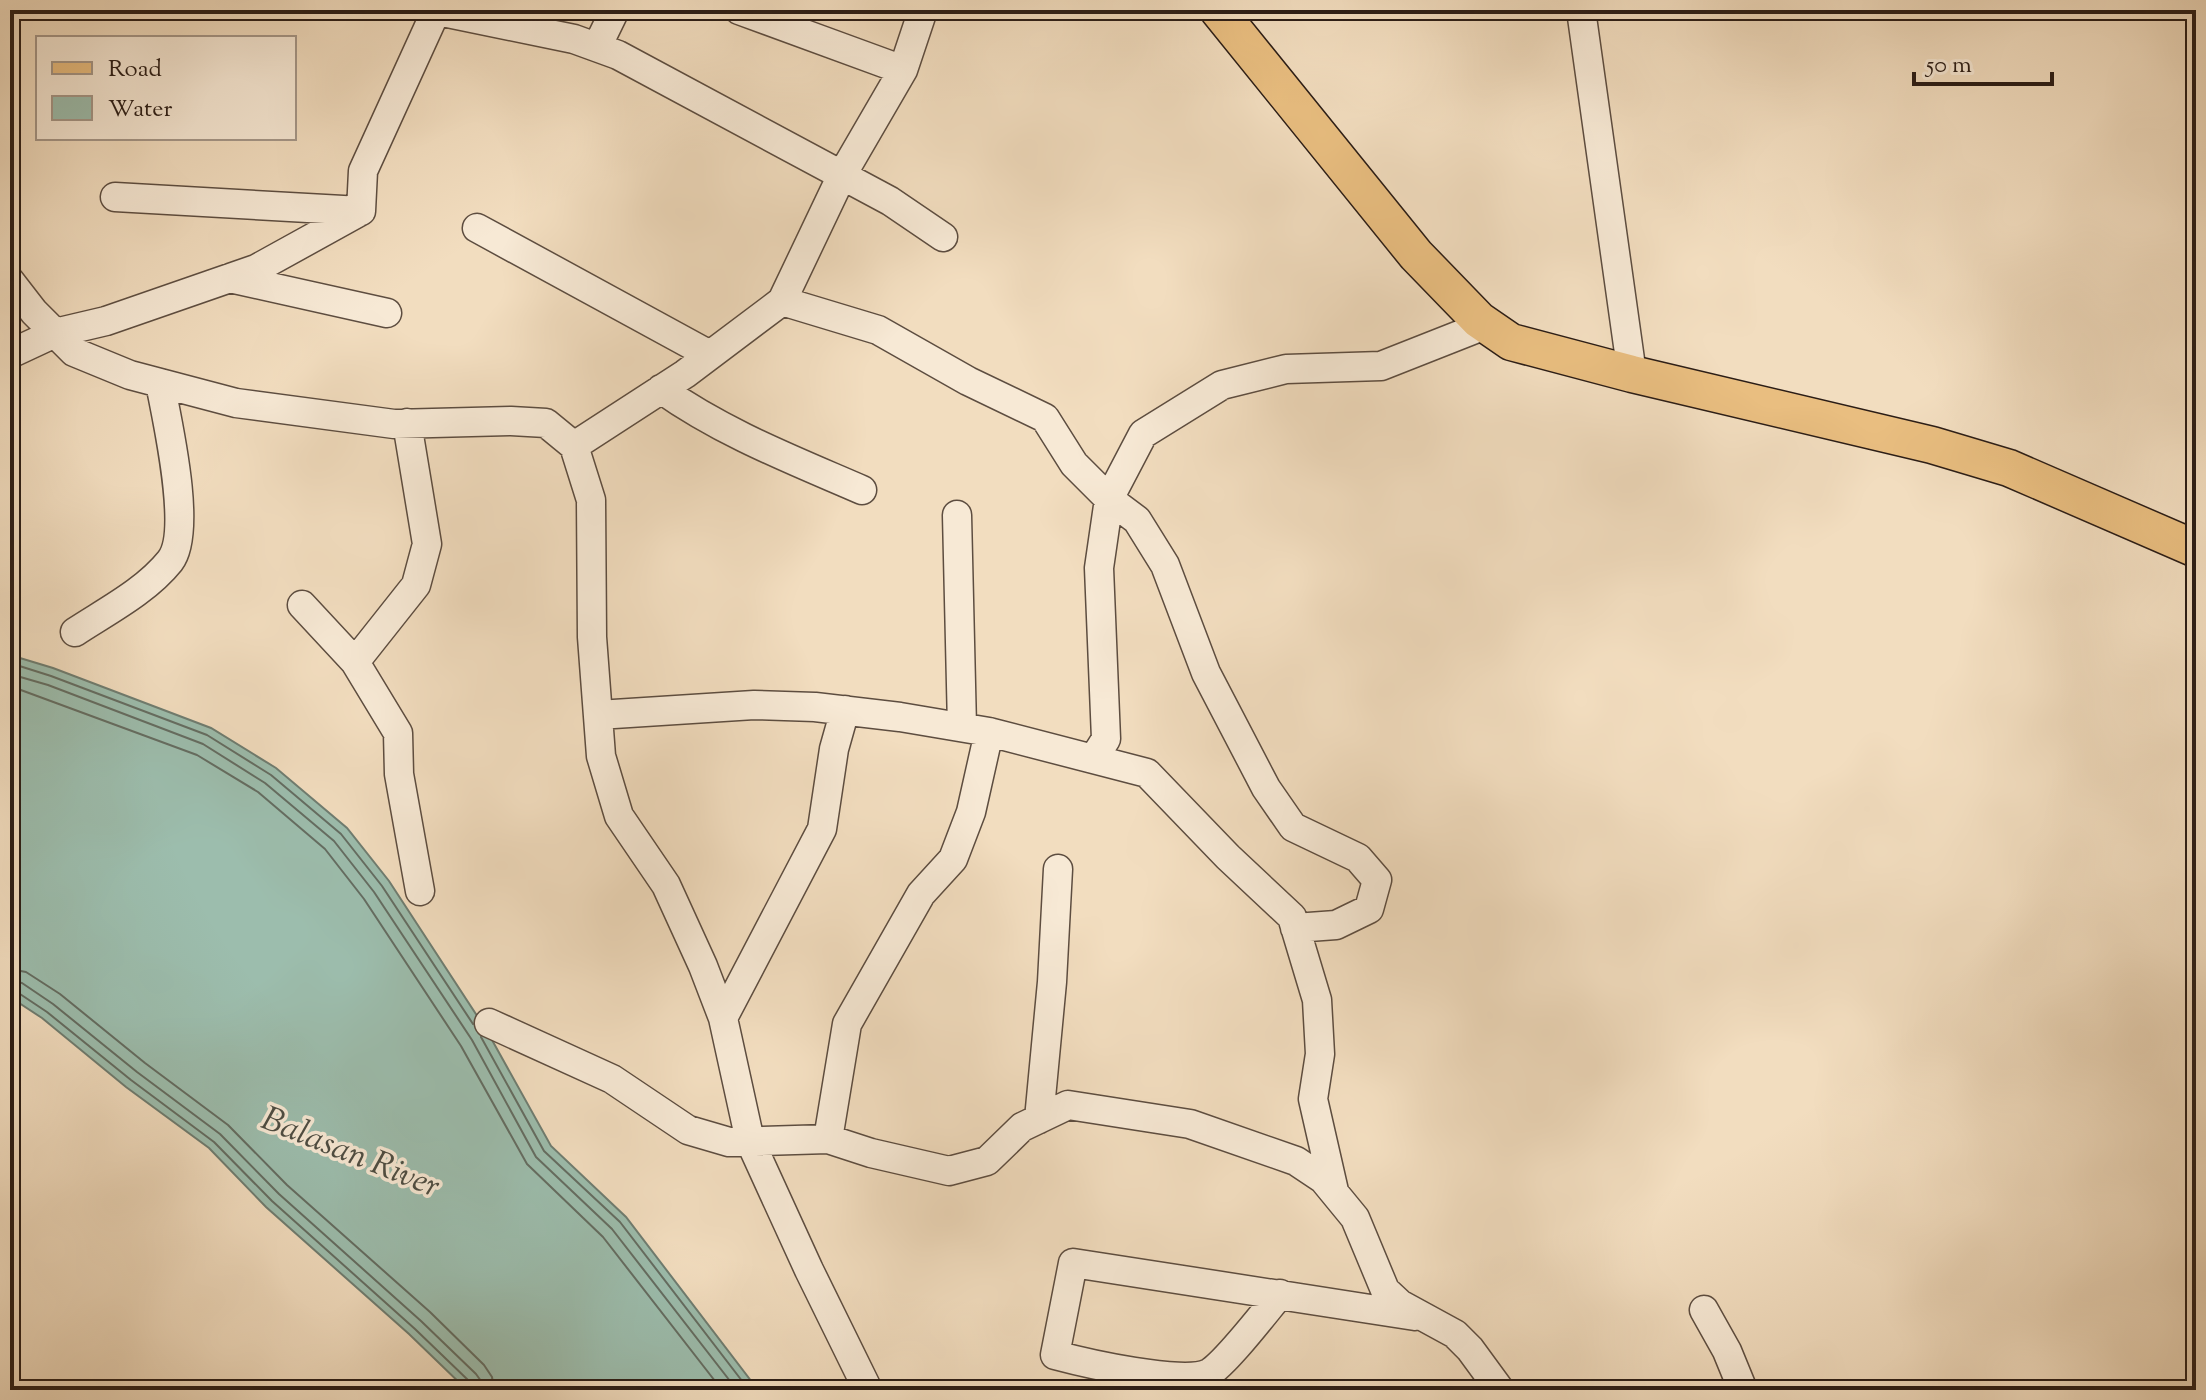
<svg xmlns="http://www.w3.org/2000/svg" width="2206" height="1400" viewBox="0 0 2206 1400" font-family="'Sorts Mill Goudy',serif">
	<style>
		.water { fill: #9cbdad; stroke: #6f7d71; stroke-width: 2 }
		.lines { fill: none; stroke-linecap: round; stroke-linejoin: round }
		.shore { stroke: #646d62; stroke-width: 2 }
		.minor-casing { stroke: #5d4d40; stroke-width: 31 }
		.major-casing { stroke: #2b1d16; stroke-width: 39 }
		.minor { stroke: #f7e9d5; stroke-width: 28 }
		.major { stroke: #e9be80; stroke-width: 36 }
		.labels { text-anchor: middle; dominant-baseline: central; stroke-width: 7; stroke-linejoin: round; paint-order: stroke }
		.water-label { font-size: 34px; font-style: italic; fill: #4d4d43; stroke: #f7e9d5 }
	</style>
	<rect width="100%" height="100%" fill="#f2ddbf"/>
	<filter id="stains"><feTurbulence type="fractalNoise" baseFrequency=".0025" numOctaves="4"/><feColorMatrix values="0 0 0 0 .2 0 0 0 0 .09 0 0 0 0 .02 0 0 0 .5 -.17"/></filter>
	<radialGradient id="worn" r=".72"><stop offset=".6" stop-color="#630" stop-opacity="0"/><stop offset="1" stop-color="#630" stop-opacity=".3"/></radialGradient>
	<path class="water" d="M10 655 53 668 211 728 276 768 347 828 389 881 487 1031 551 1146 626 1217 758 1390H467L409 1334 266 1207 209 1148 126 1087 42 1018 10 997Z"/>
	<g class="lines">
		<path class="shore" d="M10 663 51 676 207 735 271 775 341 834 382 886 473 1024
			M10 674 48 685 203 744 265 783 334 841 374 892 472 1040 536 1157 612 1229 737 1390
			M10 686 197 755 258 792 325 849 364 899 461 1046 527 1164 603 1237 722 1390
			M10 969 26 972 60 994 145 1063 228 1125 287 1185 430 1312 484 1365 492 1377 494 1390
			M10 981 22 983 53 1004 137 1072 220 1134 279 1194 421 1321 476 1374 481 1381 482 1390
			M10 991 17 992 47 1012 131 1080 214 1142 272 1201 415 1329 469 1381 472 1390
			M481 1037 544 1151 620 1222 749 1390"/>
		<defs>
			<path id="minor" d="M433 10 574 39 618 55 890 201 943 237
				M739 10 903 70
				M1581 10 1632 374
				M597 47 615 10
				M115 197 361 211
				M477 228 710 355
				M230 278 387 313
				M10 281 34 312 74 352 130 375 236 403 394 424 511 421 546 423 574 446 591 500 592 637 601 756 619 816 666 885 703 966 723 1018 750 1141 809 1270 868 1390
				M782 301 878 330 968 381 1045 418 1074 464 1109 499 1137 520 1165 565 1206 673 1266 788 1293 827 1358 858 1377 880 1369 909 1336 925 1295 928
				M10 354 55 333 106 321 256 269 361 211 363 171 436 11
				M661 389C723 433 793 460 862 490
				M574 446 685 374 782 301 842 175 903 70 923 10
				M957 515 962 727
				M302 605 355 662 398 733 399 774 420 891
				M75 632C107 611 146 591 170 561 193 532 167 420 160 383
				M355 662 416 585 427 544 407 423
				M598 715 754 705 815 707 900 717 989 732 1147 773 1228 857 1292 917 1317 1000 1320 1054 1313 1099 1334 1191
				M1094 758 1106 739 1099 568 1109 499 1143 434 1222 385 1286 369 1381 366 1485 325
				M723 1018 822 829 834 749 845 710
				M489 1023 612 1079 688 1130 729 1142 828 1139 871 1153 949 1171 987 1161 1022 1127 1068 1105 1190 1124 1296 1161 1323 1179 1355 1218 1385 1290 1400 1304 1455 1334 1470 1349 1500 1390
				M1039 1119 1052 982 1058 869
				M828 1139 847 1024 921 894 953 859 971 812 989 732
				M1280 1294C1265 1312 1226 1363 1209 1373 1184 1386 1085 1363 1055 1355L1073 1263 1415 1316
				M1704 1310 1727 1351 1743 1390"/>
			<path id="major" d="M1218 10 1416 255 1479 320 1511 342 1632 374 1932 445 2009 468 2196 549"/>
		</defs>
		<use href="#minor" class="minor-casing"/>
		<use href="#major" class="major-casing"/>
		<use href="#minor" class="minor"/>
		<use href="#major" class="major"/>
	</g>
	<g class="labels">
		<g class="water-label">
			<text transform="translate(350 1154) rotate(22)">Balasan River</text>
		</g>
	</g>
	<rect width="2206" height="1400" fill="none" stroke="#f2ddbf" stroke-width="40"/>
	<rect x="12" y="12" width="2182" height="1376" fill="none" stroke="#2b1d16" stroke-width="4"/>
	<rect x="20" y="20" width="2166" height="1360" fill="none" stroke="#2b1d16" stroke-width="2"/>
	<rect x="36" y="36" width="260" height="104" fill="#f7e9d5" stroke="#a59789" stroke-width="2"/>
	<rect x="52" y="62" width="40" height="12" fill="#e9be80" stroke="#a59789" stroke-width="2"/>
	<text x="108" y="76" font-size="24" fill="#2b1d16">Road</text>
	<rect x="52" y="96" width="40" height="24" fill="#9cbdad" stroke="#a59789" stroke-width="2"/>
	<text x="108" y="116" font-size="24" fill="#2b1d16">Water</text>
	<path d="M1914 72v12h138v-12" fill="none" stroke="#2b1d16" stroke-width="4"/>
	<text x="1926" y="72" font-size="24" fill="#2b1d16" stroke="#f7e9d5" stroke-width="6" paint-order="stroke">50 m</text>
	<rect width="100%" height="100%" filter="url(#stains)"/>
	<rect width="100%" height="100%" fill="url(#worn)"/>
</svg>
